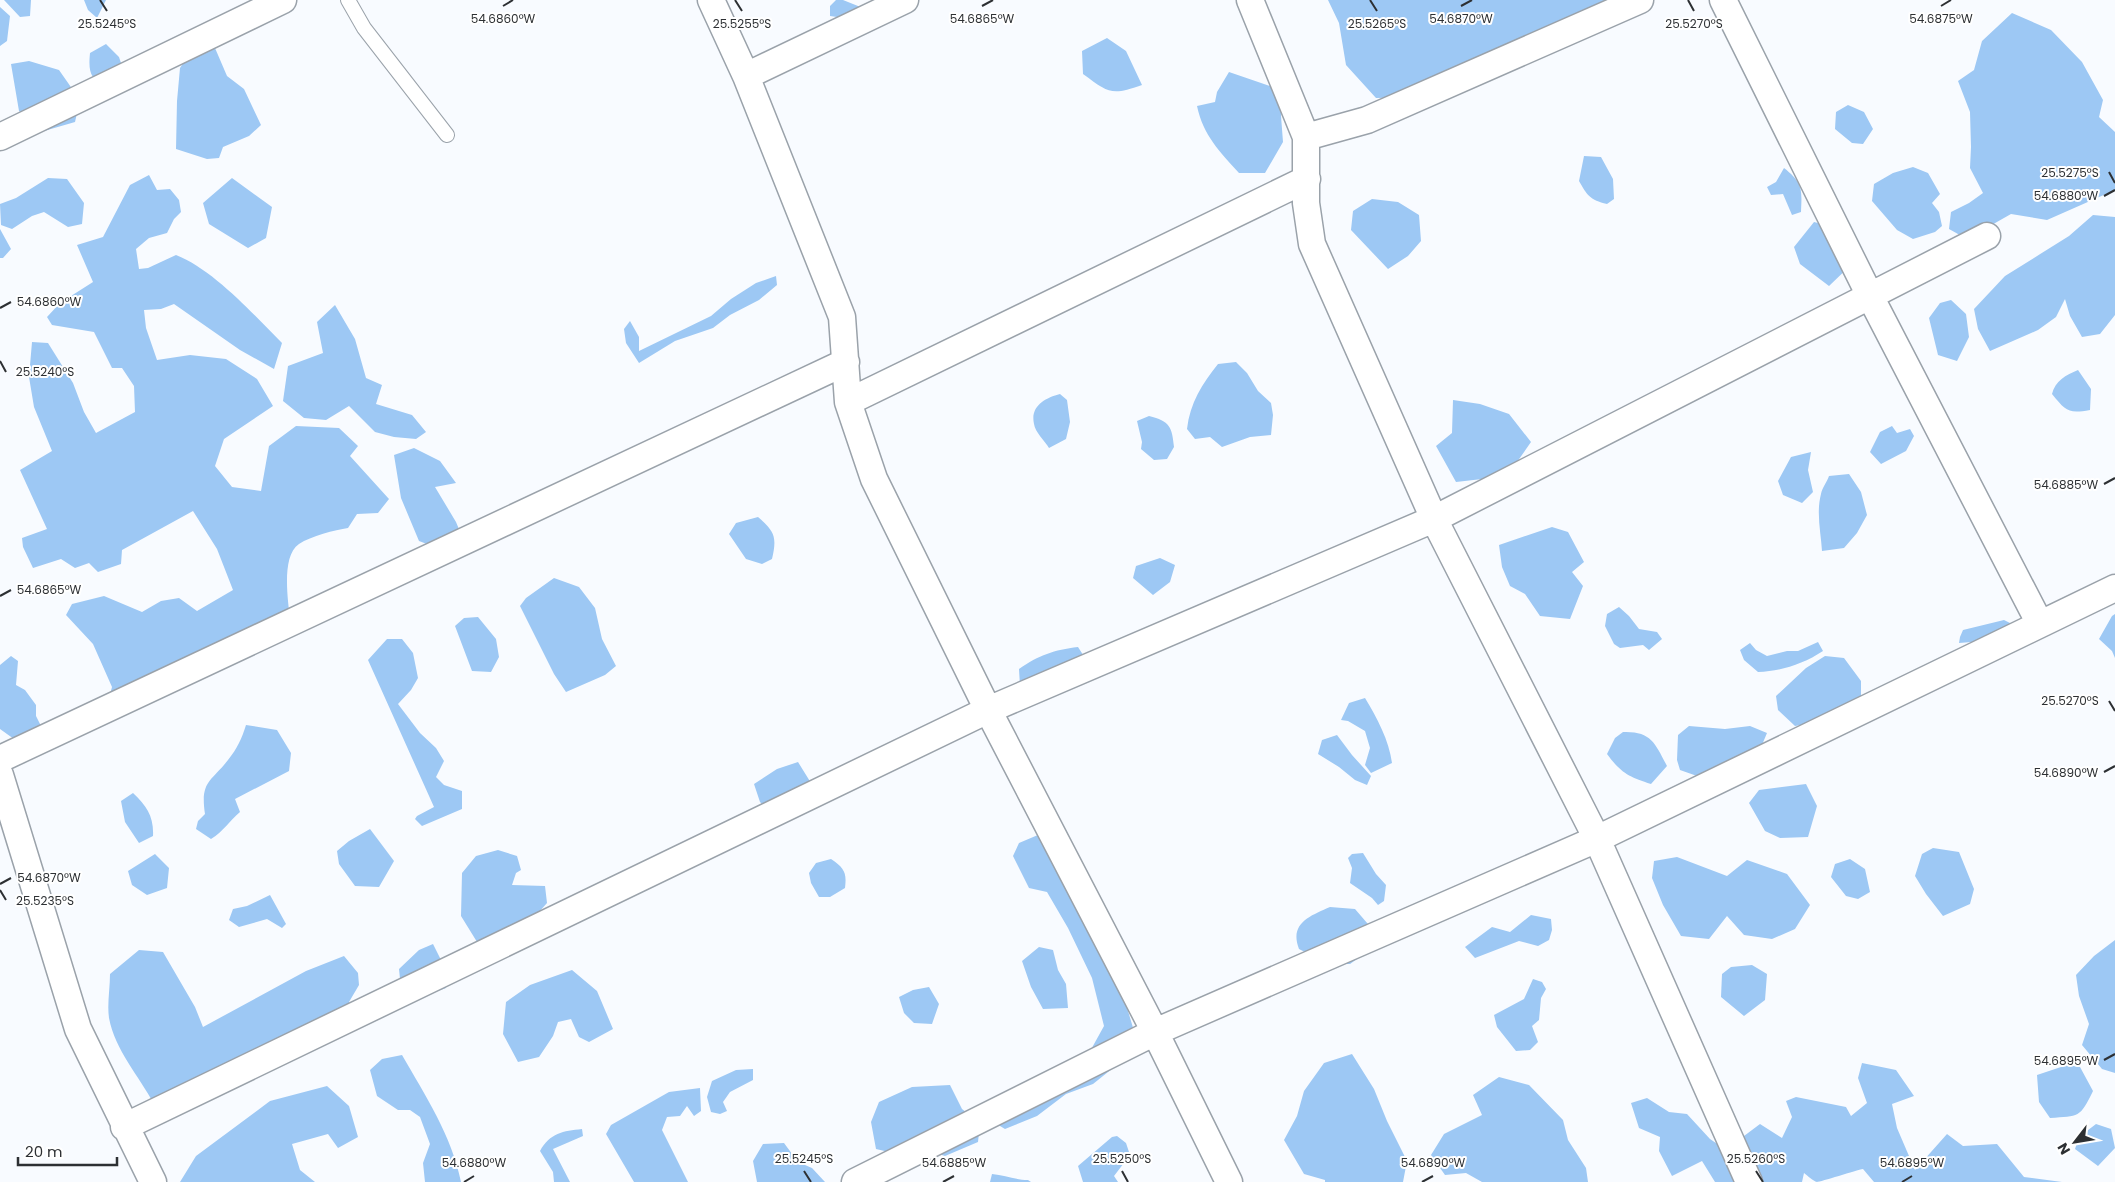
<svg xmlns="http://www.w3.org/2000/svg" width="2115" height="1182" viewBox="0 0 2115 1182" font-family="Poppins,sans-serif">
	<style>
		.forest { fill: #9dc8f4 }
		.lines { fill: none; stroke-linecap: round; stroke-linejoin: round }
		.service-casing { stroke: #9aa2aa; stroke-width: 16 }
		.minor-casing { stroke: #9aa2aa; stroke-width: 29 }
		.service { stroke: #fff; stroke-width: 14 }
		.minor { stroke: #fff; stroke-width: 26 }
		.ticks { fill: none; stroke: #2d3033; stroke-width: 2 }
		.ticks-label { font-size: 12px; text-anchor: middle; fill: #2d3033; stroke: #fff; stroke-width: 4; stroke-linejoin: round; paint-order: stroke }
	</style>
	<rect width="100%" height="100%" fill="#f8fbff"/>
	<path class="forest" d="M4 0H31L30 16 20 17Z
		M84 0H106L97 18 88 10Z
		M836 0H843L863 8 844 18 830 16V6Z
		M1328 0H1624L1429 97 1376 98 1346 65 1339 23Z
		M0 7 10 16 7 41 0 46Z
		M2012 13 2051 30 2082 62 2103 100 2099 117 2115 132V190L2047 220 2011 214 1967 239 1949 229 1951 212 1969 203 1983 193 1970 168 1971 147 1970 112 1958 81 1974 70 1982 41Z
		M1107 38 1126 51 1142 85C1111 96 1109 93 1083 74L1082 51Z
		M106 44 119 57 126 78 105 91C91 76 88 74 90 53Z
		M215 48 227 76 244 89 261 125 249 136 223 147 219 158 207 159 176 149 177 101 180 68 190 53Z
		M29 61 59 70 80 100 75 122 44 131 19 111 11 64Z
		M1229 72 1276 88 1283 99 1281 116 1283 142 1265 173H1239C1220 152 1203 135 1197 106L1215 102 1217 92Z
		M1848 105 1864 112 1873 129 1863 144 1852 143 1835 129 1836 112Z
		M1584 156 1601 157 1613 179 1614 199 1607 204C1590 200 1587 195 1579 181Z
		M1913 167 1928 173 1940 194 1932 203 1939 212 1942 226 1935 232 1913 239 1897 230 1872 201 1874 184 1893 173Z
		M1784 168C1803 183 1802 189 1801 212L1792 215 1783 194 1771 195 1767 187 1776 182Z
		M149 175 157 190 170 189 179 200 181 212 174 219 167 233 149 238 136 249 139 269 148 268 176 255C214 270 253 314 282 343L274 369 240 350 174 304 161 309 144 310 146 328 157 360 190 355 226 359 257 379 273 406 224 439 215 466 232 487 261 491 269 446 296 426 339 428 358 446 350 456 389 499 378 513 357 514 348 528C335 530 311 536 299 544 281 556 288 600 290 619L132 712 108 702 112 687 93 644 66 615 72 604 104 596 142 612 161 601 179 598 197 611 233 590 217 549 193 511 122 550 121 564 98 572 89 563 75 568 61 559 33 568 23 547 22 538 47 529 20 470 52 451 34 407 29 377 32 342 48 343 73 383 84 412 96 433 135 412 134 386 122 368H112L94 332 52 325 47 317 60 303 93 282 77 245 103 237 130 185Z
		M48 178 67 179 84 203 82 224 68 227 44 212 32 216 12 229 1 225 0 204 16 198Z
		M232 178 272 207 266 238 248 248 209 224 203 203Z
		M1372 199 1398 202 1419 215 1421 241 1408 256 1388 269 1351 230 1353 211Z
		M2093 215 2115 217V315L2100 334 2082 337 2070 316 2065 299 2056 317 2038 330 1990 351 1978 329 1974 309 2005 276 2069 236Z
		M1814 222 1838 228 1853 263 1829 286 1800 264 1794 247Z
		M0 229 11 249 3 258H0Z
		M776 276 777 285 759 300 730 315 713 328 675 341 639 363 626 343 624 329 630 321 639 337V351L711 316 731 299 756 283Z
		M1951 300 1966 314 1969 337 1957 361 1938 355 1929 318 1940 303Z
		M335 305 355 339 366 378 382 385 376 404 412 415 426 432 416 439 394 437 375 432 349 406 326 420 304 418 283 401 288 366 323 353 317 322Z
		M1236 362 1247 373 1258 391 1271 403 1273 415 1271 435 1250 437 1222 447 1210 437 1195 439 1187 429C1190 403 1202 384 1218 364Z
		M2078 370 2091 389 2090 410C2068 414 2066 411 2052 394 2055 381 2066 375 2078 370Z
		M1060 394 1067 400 1070 422 1066 439 1049 448C1045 441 1035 432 1034 424 1030 406 1045 398 1060 394Z
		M1453 400 1480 404 1509 414 1531 442 1517 462 1491 478 1456 482 1436 446 1452 433Z
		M1149 416C1170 421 1172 427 1174 447L1167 459 1154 460 1141 449 1142 442 1137 421Z
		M1892 426 1897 433 1910 429 1914 436 1906 451 1881 464 1870 452 1880 432Z
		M414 448 440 461 456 483 435 487 456 522 466 546 451 553 419 541 401 498 394 455Z
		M1811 452 1808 470 1813 492 1802 503 1783 495 1778 481 1791 457Z
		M1849 474 1861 492 1867 515 1857 533 1844 548 1822 551C1821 533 1816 513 1821 494 1822 488 1827 482 1829 476Z
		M758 517C775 532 777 537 772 559L762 564 746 559 729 534 736 523Z
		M1552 527 1568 532 1584 562 1572 572 1583 586 1570 619 1540 616 1525 594 1510 586 1502 567 1499 545Z
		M1160 558 1175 565 1170 582 1153 595 1133 578 1136 566Z
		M554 578 579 587 595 608 602 639 616 666 605 675 566 692 554 674 520 606 526 598Z
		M1619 607 1629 616 1639 629 1657 632 1662 639 1649 650 1643 645 1620 648 1614 644 1605 626 1607 614Z
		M2115 614V658L2112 651 2099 639 2112 616Z
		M478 617 496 639 499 657 491 672 472 671 455 626 464 618Z
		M2004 620 2012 624 1996 640 1959 643 1960 637 1963 630Z
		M387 639H402L413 653 418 678 411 690 398 704 420 733 436 748 444 761 436 777 444 785 462 791V809L422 826 415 819 417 816 434 807 368 660Z
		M1818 642 1823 651C1803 664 1782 671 1758 672L1744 660 1740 650 1750 643 1756 650 1767 656 1787 651H1798Z
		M1078 647 1087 661 1020 686 1019 669C1039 655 1054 650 1078 647Z
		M11 656 18 661 16 685 25 690 36 705V716L47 738 21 744 0 729V665Z
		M1825 656 1844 658 1861 681V701L1812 723 1795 726 1778 710 1776 696 1806 668Z
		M1365 698C1377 718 1389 740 1392 763L1371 773 1365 765 1370 748 1365 731 1348 721 1341 720 1349 703Z
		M246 725 277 730 291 753 289 771 235 799 240 812C229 821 224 831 211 839L196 829 198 821 205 814C200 781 211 782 228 760 237 749 242 738 246 725Z
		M1689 726 1725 729 1750 726 1767 733 1759 752 1697 776 1680 770 1677 760 1678 735Z
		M1623 732C1651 731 1655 743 1667 766L1651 784C1629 777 1621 773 1607 754L1615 738Z
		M1337 735 1352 755 1371 776 1367 785 1355 780 1339 767 1318 754 1322 740Z
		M798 762 811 783 763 805 760 802 754 784 777 769Z
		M1806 784 1817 806 1808 837 1780 838 1765 831 1749 803 1759 790Z
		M133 793C147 806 154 817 153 836L139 843 125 822 121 801Z
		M370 829 394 861 379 887 355 886 339 864 337 851 349 841Z
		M1045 832 1122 991 1137 1041 1123 1060 1093 1084 1066 1094 1037 1116 1005 1129 995 1123 1083 1064 1104 1026 1092 978 1068 928 1047 892 1029 888 1013 856 1019 843Z
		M1933 848 1959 852 1974 889 1970 904 1943 916 1926 894 1915 876 1922 854Z
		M498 850 517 856 521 870 516 873 512 885 545 886 547 903 530 922 482 950 461 916 462 873 476 856Z
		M1363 853 1376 874 1386 885 1384 901 1378 905 1372 898 1350 883 1352 868 1348 858 1352 854Z
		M155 854 169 868 167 888 147 895 132 885 128 871Z
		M1677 857 1727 876 1747 860 1787 874 1810 905 1795 929 1772 939 1744 935 1727 916 1709 939 1681 936 1663 905 1652 878 1654 861Z
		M831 859C844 868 847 872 845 888L830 897H819L811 883 809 873 816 863Z
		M1850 859 1865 869 1870 892 1858 899 1846 896 1831 877 1835 864Z
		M270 895 286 924 282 928 267 919 239 927 229 920 233 909 247 906Z
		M1330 907 1355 909 1374 931 1371 949 1350 964H1328L1299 949C1289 923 1310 916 1330 907Z
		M1531 915 1551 919 1552 930 1549 940 1538 946 1519 941 1475 958 1465 947 1492 927 1510 932Z
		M2115 940V1073L2102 1069 2082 1045 2089 1024 2079 996 2076 975 2094 956Z
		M433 944 447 972 446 988 435 992 427 981 407 984 400 979 399 969 419 950Z
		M1039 947 1053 950 1058 970 1066 984 1068 1008 1043 1009 1031 987 1022 961Z
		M139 950 163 952 195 1007 203 1027 306 971 344 956 358 973 359 985 349 1002 352 1024 233 1085 182 1114 154 1104C139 1076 115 1050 109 1018 107 1005 110 988 110 974Z
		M1752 965 1767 974 1765 1000 1744 1016 1721 997 1722 974 1731 967Z
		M572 970 597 991 613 1029 589 1042 579 1037 571 1019 558 1022 553 1036 539 1057 518 1062 503 1034 506 1002 530 985Z
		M1533 979 1542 982 1546 989 1541 998 1539 1020 1532 1026 1538 1042 1530 1050 1516 1051 1497 1027 1494 1015 1524 999Z
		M929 987 939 1004 932 1024 914 1023 904 1013 899 997 913 990Z
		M1352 1054 1374 1089 1387 1121 1407 1161 1403 1182H1325V1180L1304 1174 1284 1140 1297 1116 1304 1091 1324 1063Z
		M402 1055C425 1095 452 1136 461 1182H425L423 1163 430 1144 420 1117 410 1110H398L377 1096 370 1070 382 1059Z
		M1862 1063 1896 1070 1914 1096 1892 1104 1897 1128 1915 1170 1947 1134 1963 1146 1997 1144 2024 1177 2062 1182H1874L1863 1169C1857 1170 1820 1182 1817 1182 1813 1181 1808 1176 1804 1173L1802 1182H1760L1740 1139 1760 1124 1782 1138 1792 1117 1786 1101 1796 1097 1846 1107 1851 1116 1867 1103 1858 1078Z
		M2067 1065 2080 1067 2093 1091C2080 1118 2079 1116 2050 1118L2039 1102 2037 1075Z
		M753 1069V1080L730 1092 723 1102 727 1111 720 1114 711 1112 707 1097 712 1081 736 1070Z
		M1499 1077 1529 1085 1563 1120 1568 1140 1586 1168 1588 1182H1482L1466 1173 1445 1175 1431 1155 1444 1134 1482 1115 1473 1095Z
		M950 1085 962 1109 980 1123 978 1142 945 1156 917 1147 893 1153 876 1149 871 1122 879 1102 912 1087Z
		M327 1086 349 1106 358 1137 338 1148 328 1134 292 1144 300 1170 315 1182H180L196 1156 270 1101Z
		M700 1088 701 1111 694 1116 687 1106 680 1116 667 1117 662 1130 688 1182H634L606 1134 611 1125 669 1092Z
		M1647 1098 1669 1112 1687 1114 1710 1139 1738 1158 1736 1182H1715L1702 1161 1672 1176 1659 1151 1660 1137 1639 1128 1631 1103Z
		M2096 1124 2111 1129 2115 1148 2098 1166 2075 1149 2079 1137Z
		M582 1129 583 1136 553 1149 570 1182H554L553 1172 540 1151C550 1133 563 1131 582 1129Z
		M1117 1136 1126 1143 1130 1155 1114 1176 1118 1182H1083L1078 1166 1112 1137Z
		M784 1143 798 1162 812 1168 825 1182H757L753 1161 763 1144Z
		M992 1174C1005 1175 1015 1180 1028 1180L1031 1182H990Z"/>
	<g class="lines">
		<defs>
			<path id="service" d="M348 0 364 28 447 135"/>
			<path id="minor" d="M711 0 746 76 842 317 848 402 874 479 988 710 1155 1032 1229 1182
				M1250 0 1306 137V203L1312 244 1434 519 1597 839 1749 1182
				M1723 0 1870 296 2040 624
				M746 76 905 0
				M0 137 283 0
				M1306 137 1367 120 1640 0
				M848 402 1307 179
				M0 759 846 362
				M0 775 78 1029 153 1182
				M124 1127 988 710 1434 519 1987 236
				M855 1182 1155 1032 1597 839 2115 588"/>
		</defs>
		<use href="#service" class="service-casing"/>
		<use href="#minor" class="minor-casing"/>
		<use href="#service" class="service"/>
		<use href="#minor" class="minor"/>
	</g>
	<path class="ticks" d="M100 0 107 11M735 0 742 11M1370 0 1377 11M1688 0 1694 11M503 6 513 0M982 6 993 0M1461 6 1472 0M1941 6 1951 0M2109 172 2115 183M2104 196 2115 190M0 308 11 302M0 361 6 372M2104 484 2115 478M0 596 11 590M2109 701 2115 711M2104 772 2115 766M0 884 11 878M0 890 6 900M2104 1060 2115 1054M804 1171 811 1182M1122 1171 1128 1182M1756 1171 1763 1182M464 1182 474 1176M943 1182 954 1176M1422 1182 1433 1176M1902 1182 1912 1176"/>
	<g class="ticks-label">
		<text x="503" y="23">54.6860°W</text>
		<text x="982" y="23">54.6865°W</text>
		<text x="1461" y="23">54.6870°W</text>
		<text x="1941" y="23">54.6875°W</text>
		<text x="107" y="28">25.5245°S</text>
		<text x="742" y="28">25.5255°S</text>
		<text x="1377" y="28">25.5265°S</text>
		<text x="1694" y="28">25.5270°S</text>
		<text x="2070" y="177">25.5275°S</text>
		<text x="2066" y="200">54.6880°W</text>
		<text x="49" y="306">54.6860°W</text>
		<text x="45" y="376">25.5240°S</text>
		<text x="2066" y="489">54.6885°W</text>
		<text x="49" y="594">54.6865°W</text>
		<text x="2070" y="705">25.5270°S</text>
		<text x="2066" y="777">54.6890°W</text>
		<text x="49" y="882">54.6870°W</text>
		<text x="45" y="905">25.5235°S</text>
		<text x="2066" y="1065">54.6895°W</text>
		<text x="804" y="1163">25.5245°S</text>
		<text x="1122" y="1163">25.5250°S</text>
		<text x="1756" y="1163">25.5260°S</text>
		<text x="474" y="1167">54.6880°W</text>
		<text x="954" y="1167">54.6885°W</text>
		<text x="1433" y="1167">54.6890°W</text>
		<text x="1912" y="1167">54.6895°W</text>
	</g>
	<g transform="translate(2075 1142) rotate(239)" stroke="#ffffff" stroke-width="4" paint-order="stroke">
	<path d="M0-4L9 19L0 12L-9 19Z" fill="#2d3033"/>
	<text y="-8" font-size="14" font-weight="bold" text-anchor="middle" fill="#2d3033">N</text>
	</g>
	<path d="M18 1157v8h99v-8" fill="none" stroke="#2d3033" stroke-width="2.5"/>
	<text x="25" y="1157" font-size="15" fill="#2d3033" stroke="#ffffff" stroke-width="4" paint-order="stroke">20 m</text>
</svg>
